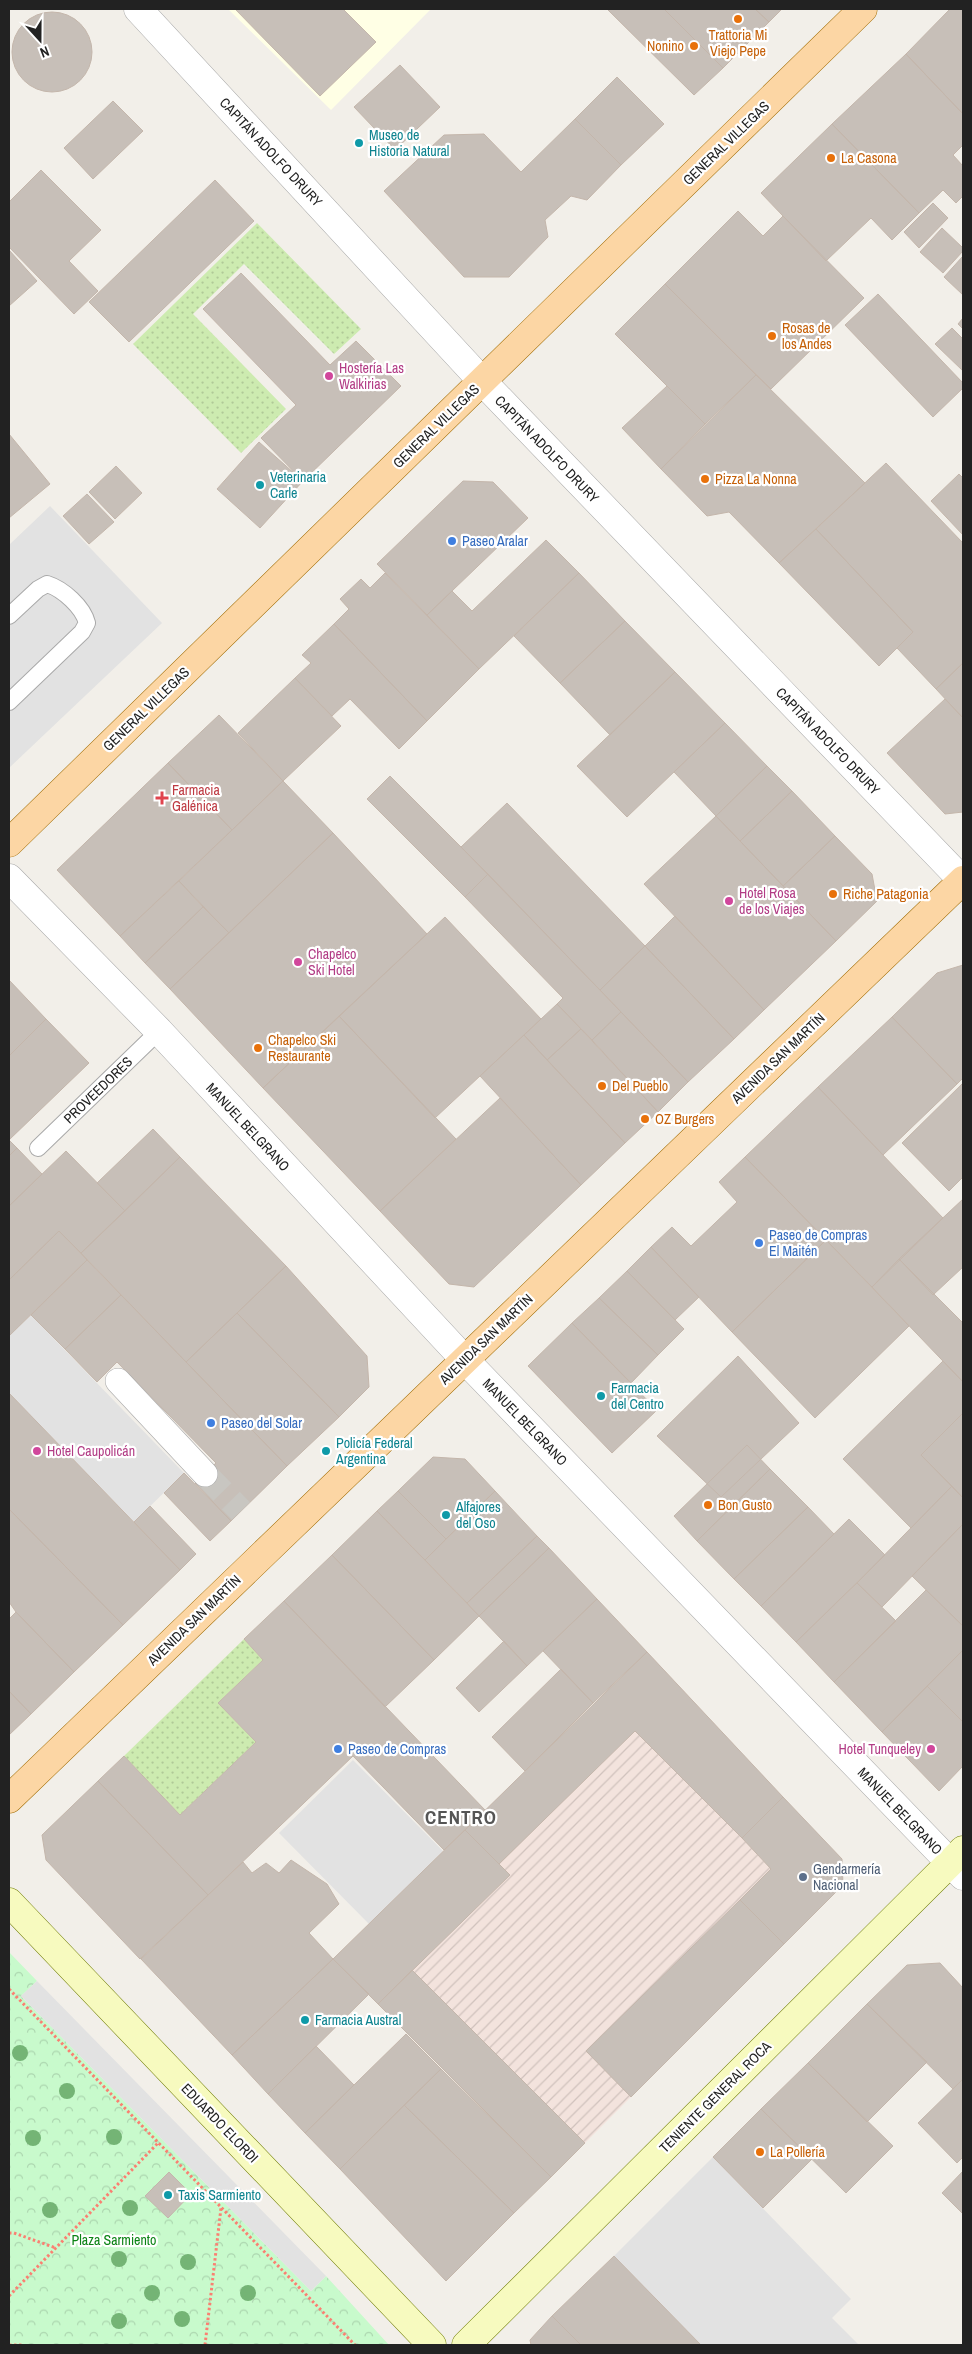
<svg xmlns="http://www.w3.org/2000/svg" width="972" height="2354" viewBox="0 0 972 2354" font-family="'Archivo Narrow',sans-serif">
	<style>
		.education { fill: #ffffe5 }
		.military { fill: url(#military-furrows) }
		.park { fill: url(#park-crowns) }
		.garden { fill: url(#garden-dots) }
		.parking { fill: #e2e2e2 }
		.building { fill: #c7bfb8; stroke: #c4b6ab }
		.lines { fill: none; stroke-linecap: round; stroke-linejoin: round }
		.pedestrian-tunnel { stroke: #c8c6c1; stroke-width: 25; stroke-dasharray: 25 12; stroke-linecap: butt }
		.service-casing { stroke: #a9a9a9; stroke-width: 18 }
		.pedestrian-casing { stroke: #a9a9a9; stroke-width: 26 }
		.minor-casing { stroke: #a9a9a9; stroke-width: 29 }
		.secondary-casing { stroke: #707d05; stroke-width: 29 }
		.primary-casing { stroke: #a06b00; stroke-width: 29 }
		.path { stroke: #fa8072; stroke-width: 3; stroke-dasharray: 2.5 2.5; stroke-linecap: butt }
		.service { stroke: #fff; stroke-width: 16 }
		.pedestrian { stroke: #fff; stroke-width: 25 }
		.minor { stroke: #fff; stroke-width: 28 }
		.secondary { stroke: #f7fabf; stroke-width: 28 }
		.primary { stroke: #fcd6a4; stroke-width: 28 }
		.tree { fill: #74b475 }
		.food-dot { fill: #e8710a; stroke: #fff; stroke-width: 2 }
		.culture-dot { fill: #0f9aa8; stroke: #fff; stroke-width: 2 }
		.hotel-dot { fill: #d1479c; stroke: #fff; stroke-width: 2 }
		.shop-dot { fill: #3f7fe0; stroke: #fff; stroke-width: 2 }
		.health-dot { fill: #e0444e; stroke: #fff; stroke-width: 2 }
		.service-dot { fill: #5c6f8a; stroke: #fff; stroke-width: 2 }
		.labels { text-anchor: middle; dominant-baseline: central; stroke-width: 4.5; stroke-linejoin: round; paint-order: stroke }
		.food-label { font-size: 14px; fill: #c56008; stroke: #fff; text-anchor: start }
		.culture-label { font-size: 14px; fill: #0d838f; stroke: #fff; text-anchor: start }
		.street-label { font-size: 14px; fill: #222; stroke: #fff }
		.hotel-label { font-size: 14px; fill: #b23c85; stroke: #fff; text-anchor: start }
		.shop-label { font-size: 14px; fill: #366cbe; stroke: #fff; text-anchor: start }
		.health-label { font-size: 14px; fill: #be3a42; stroke: #fff; text-anchor: start }
		.service-label { font-size: 14px; fill: #4e5e75; stroke: #fff; text-anchor: start }
		.park-label { font-size: 14px; fill: #0c8416; stroke: #fff }
		.district-label { font-size: 19px; font-weight: bold; letter-spacing: 1px; fill: #555; stroke: #fff }
	</style>
	<defs>
		<pattern id="military-furrows" width="10" height="10" patternUnits="userSpaceOnUse" patternTransform="scale(1.25)"><rect width="10" height="10" fill="#f3e3dd"/><path d="M-1 1l2-2M0 10L10 0M9 11l2-2" fill="none" stroke="#d0c2bd"/></pattern>
		<pattern id="park-crowns" width="20" height="18" patternUnits="userSpaceOnUse" patternTransform="scale(1.25)"><rect width="20" height="18" fill="#c8facc"/><path d="M2 6a3 3 0 1 1 6 0M12 15a3 3 0 1 1 6 0" fill="none" stroke="#acd6af"/></pattern>
		<pattern id="garden-dots" width="8" height="8" patternUnits="userSpaceOnUse" patternTransform="scale(1.25)"><rect width="8" height="8" fill="#cdebb0"/><path d="M2 2h.1M6 6h.1" fill="none" stroke="#b0c997" stroke-width="1.8" stroke-linecap="round"/></pattern>
	</defs>
	<rect width="100%" height="100%" fill="#f2efe9"/>
	<path class="education" d="M228 9H431L331 110Z"/>
	<path class="military" d="M647 1652 783 1797 742 1838 771 1869 740 1900 784 1944 551 2177 333 1959Z"/>
	<path class="park" d="M9 1952 37 1981 21 1996 311 2291 326 2276 389 2345H9Z"/>
	<path class="garden" d="M257 223 361 329 334 354 244 264 193 314 286 409 241 453 133 344Z
		M244 1639 263 1660 218 1703 256 1742 180 1815 124 1756Z"/>
	<path class="parking" d="M50 506 162 623 9 768V545Z
		M31 1315 184 1473 134 1522 9 1393V1336Z
		M353 1760 443 1851 369 1924 279 1833Z
		M37 1981 326 2276 311 2291 21 1996Z
		M713 2157 851 2299 832 2318 859 2345H701L614 2256Z"/>
	<path class="building" d="M235 9H343L376 42 320 96Z
		M607 9H664L723 68 694 95Z
		M664 9H755L769 22 723 68Z
		M755 9H782L769 22Z
		M950 9H963V114L906 54Z
		M12 52a40 40 0 1 1 80 0a40 40 0 1 1-80 0Z
		M906 54 963 114V145L953 155 963 166V196L956 203 943 190 919 213 832 124Z
		M400 65 440 107 395 150 354 107Z
		M617 77 664 124 621 165 575 119Z
		M113 101 143 131 93 179 64 148Z
		M575 119 621 165 587 200 571 196 545 220 548 237 509 277H464L384 191 444 135 484 134 521 172Z
		M832 124 919 213 892 240 871 218 826 261 761 193Z
		M41 170 101 230 69 261 98 291 74 314 9 247V202Z
		M215 180 254 221 129 342 89 302Z
		M933 203 948 218 919 248 904 232Z
		M738 211 763 236 783 216 864 298 771 389 665 284Z
		M942 228 963 248V251L943 273 920 252Z
		M9 250 37 281 9 306Z
		M963 256V295L944 277Z
		M241 273 330 365 356 341 401 386 303 481 261 438 296 405 203 309Z
		M665 284 756 375 705 424 615 334Z
		M878 294 963 383V388L933 417 845 325Z
		M963 318V329L958 324Z
		M952 328 963 339V371L935 344Z
		M756 375 865 483 779 563 729 512 707 516 661 469Z
		M667 386 705 424 661 469 622 428Z
		M9 434 50 484 9 518Z
		M259 442 303 481 260 528 217 489Z
		M886 463 963 543V663L936 689 897 648 913 632 816 529Z
		M116 466 142 493 115 519 89 492Z
		M959 474 963 478V535L931 501Z
		M463 481 493 482 528 518 427 615 377 564Z
		M87 494 114 522 89 544 63 516Z
		M816 529 913 632 879 666 779 563Z
		M546 540 579 573 479 669 427 615 452 591 472 611Z
		M385 573 479 669 427 721 334 624 349 609 340 599 361 579 370 588Z
		M579 573 625 621 560 683 514 636Z
		M625 621 675 672 610 735 560 683Z
		M334 624 427 721 399 749 350 699 332 716 295 678 311 663 302 655Z
		M963 663V718L936 689Z
		M675 672 725 723 627 817 577 766Z
		M295 678 341 726 283 781 238 733Z
		M945 699 963 718V812L945 814 887 753Z
		M219 715 283 781 232 830 168 763Z
		M725 723 767 766 716 816 674 772Z
		M168 763 232 830 120 936 57 870Z
		M767 766 792 791 740 841 716 816Z
		M390 776 488 874 465 897 367 799Z
		M283 781 333 833 229 933 179 881Z
		M792 791 835 836 783 886 740 841Z
		M507 803 645 946 600 990 461 847Z
		M716 816 836 941 764 1010 644 884Z
		M333 833 427 934 263 1088 170 989Z
		M835 836 872 874 877 901 836 941 783 886Z
		M488 874 621 1012 592 1040 557 1004 563 998 465 897Z
		M179 881 203 907 145 963 120 936Z
		M203 907 229 933 170 989 145 963Z
		M675 916 764 1010 734 1039 645 946Z
		M445 917 541 1019 435 1118 339 1016Z
		M645 946 734 1039 688 1082 600 990Z
		M963 965V1078L957 1084 892 1017 937 973Z
		M9 980 46 1019 9 1056Z
		M557 1004 581 1029 547 1060 524 1035Z
		M621 1012 688 1082 658 1112 592 1040Z
		M339 1016 456 1139 380 1211 263 1088Z
		M892 1017 957 1084 883 1155 818 1087Z
		M46 1019 89 1063 9 1140V1056Z
		M581 1029 658 1112 625 1143 547 1060Z
		M524 1035 625 1143 581 1185 480 1076Z
		M963 1083V1177L949 1191 902 1143Z
		M818 1087 943 1218 872 1287 745 1157Z
		M500 1098 581 1185 474 1287 449 1284 380 1211Z
		M153 1129 180 1157 125 1211 97 1183Z
		M9 1140 17 1148 9 1156Z
		M17 1148 42 1174 9 1206V1156Z
		M66 1151 125 1211 81 1253 59 1231 9 1280V1206Z
		M180 1157 286 1266 186 1362 81 1253Z
		M745 1157 826 1240 732 1332 651 1247 672 1227 691 1246 737 1202 719 1182Z
		M963 1199V1267L933 1295 899 1259Z
		M59 1231 87 1260 9 1336V1280Z
		M826 1240 909 1326 815 1418 732 1332Z
		M651 1247 699 1297 675 1320 627 1271Z
		M899 1259 963 1323V1382L872 1287Z
		M87 1260 121 1295 65 1349 31 1315Z
		M286 1266 367 1356 369 1387 339 1417 237 1313Z
		M627 1271 684 1329 658 1355 599 1298Z
		M121 1295 287 1466 231 1521 195 1483 216 1463 117 1362 97 1382 65 1349Z
		M599 1298 658 1355 631 1383 572 1323Z
		M237 1313 339 1417 287 1466 186 1362Z
		M572 1323 657 1410 612 1453 528 1366Z
		M738 1356 799 1423 721 1497 657 1436Z
		M943 1361 963 1382V1413L921 1455 952 1486 911 1528 843 1459Z
		M9 1393 180 1570 123 1625 9 1509Z
		M963 1413V1498L921 1455Z
		M747 1445 770 1469 697 1541 674 1516Z
		M433 1457 465 1459 495 1491 446 1539 398 1491Z
		M770 1469 808 1507 734 1579 697 1541Z
		M184 1473 231 1521 210 1541 164 1493Z
		M952 1486 963 1498V1524L882 1607 857 1583Z
		M398 1491 446 1539 425 1560 377 1511Z
		M495 1491 537 1536 467 1603 425 1560Z
		M150 1506 196 1554 180 1570 134 1522Z
		M808 1507 834 1534 761 1606 734 1579Z
		M9 1509 123 1625 74 1672 16 1612 9 1602Z
		M377 1511 479 1616 434 1660 332 1555Z
		M849 1519 885 1555 796 1642 761 1606Z
		M963 1524V1626L912 1576Z
		M537 1536 549 1548 479 1616 467 1603Z
		M549 1548 597 1599 527 1666 479 1616Z
		M332 1555 434 1660 385 1707 284 1601Z
		M857 1583 896 1621 834 1682 796 1642Z
		M926 1590 963 1626V1650L882 1732 834 1682Z
		M597 1599 647 1652 593 1703 543 1651Z
		M284 1601 485 1810 444 1850 353 1756 208 1895 98 1781 124 1756 180 1815 256 1742 218 1703 263 1660 244 1639Z
		M16 1612 74 1672 31 1714 9 1691V1619Z
		M504 1641 527 1666 479 1712 456 1688Z
		M963 1650V1722L927 1686Z
		M647 1652 783 1797 742 1838 635 1731 499 1864 465 1830Z
		M561 1669 593 1703 525 1771 492 1737Z
		M927 1686 963 1722V1766L939 1791 882 1732Z
		M9 1691 31 1714 9 1735Z
		M98 1781 208 1895 140 1959 46 1860 42 1835Z
		M783 1797 842 1859 843 1885 784 1944 740 1900 771 1869 742 1838Z
		M465 1830 510 1875 378 2004 333 1959Z
		M291 1860 327 1884 339 1904 309 1933 333 1959 232 2055 141 1959 243 1862 252 1873 266 1863 279 1873Z
		M740 1900 784 1944 631 2097 586 2051Z
		M333 1959 369 1994 268 2094 232 2055Z
		M940 1963 963 1988V2079L953 2089 867 2004 907 1965Z
		M412 1970 585 2143 551 2177 378 2004Z
		M867 2004 927 2062 867 2122 808 2063Z
		M406 2034 441 2069 340 2169 305 2133Z
		M316 2046 354 2085 305 2133 268 2094Z
		M808 2063 893 2146 846 2193 761 2109Z
		M441 2069 551 2177 514 2213 404 2105Z
		M963 2079V2157L957 2163 918 2123Z
		M404 2105 514 2213 446 2281 340 2169Z
		M761 2109 812 2159 763 2208 713 2157Z
		M963 2171V2214L942 2193Z
		M169 2172 191 2194 168 2218 145 2196Z
		M614 2256 701 2345H581L552 2316Z
		M552 2316 581 2345H531L530 2340Z"/>
	<g class="lines">
		<path class="pedestrian-tunnel" d="M205 1474 241 1511"/>
		<defs>
			<path id="service" d="M9 616 38 589 47 584C63 589 83 607 87 623L82 632 9 702
				M38 1148 159 1031"/>
			<path id="pedestrian" d="M118 1381 205 1474"/>
			<path id="minor" d="M138 9 482 381 963 881
				M9 878 159 1031 464 1359 963 1876"/>
			<path id="secondary" d="M9 1902 432 2345
				M466 2345 963 1850"/>
			<path id="primary" d="M9 843 863 9
				M9 1799 963 880"/>
		</defs>
		<use href="#service" class="service-casing"/>
		<use href="#pedestrian" class="pedestrian-casing"/>
		<use href="#minor" class="minor-casing"/>
		<use href="#secondary" class="secondary-casing"/>
		<use href="#primary" class="primary-casing"/>
		<path class="path" d="M9 1989 355 2345
			M9 2233H14L56 2248
			M9 2296 158 2143
			M9 2345H23
			M205 2345 221 2208"/>
		<use href="#service" class="service"/>
		<use href="#pedestrian" class="pedestrian"/>
		<use href="#minor" class="minor"/>
		<use href="#secondary" class="secondary"/>
		<use href="#primary" class="primary"/>
	</g>
	<g class="tree">
		<circle cx="20" cy="2053" r="8"/>
		<circle cx="67" cy="2091" r="8"/>
		<circle cx="114" cy="2137" r="8"/>
		<circle cx="33" cy="2138" r="8"/>
		<circle cx="130" cy="2208" r="8"/>
		<circle cx="50" cy="2210" r="8"/>
		<circle cx="119" cy="2259" r="8"/>
		<circle cx="188" cy="2262" r="8"/>
		<circle cx="152" cy="2293" r="8"/>
		<circle cx="248" cy="2293" r="8"/>
		<circle cx="182" cy="2319" r="8"/>
		<circle cx="119" cy="2321" r="8"/>
	</g>
	<g class="food-dot">
		<circle cx="738" cy="19" r="5"/>
		<circle cx="694" cy="46" r="5"/>
		<circle cx="831" cy="158" r="5"/>
		<circle cx="772" cy="336" r="5"/>
		<circle cx="705" cy="479" r="5"/>
		<circle cx="833" cy="894" r="5"/>
		<circle cx="258" cy="1048" r="5"/>
		<circle cx="602" cy="1086" r="5"/>
		<circle cx="645" cy="1119" r="5"/>
		<circle cx="708" cy="1505" r="5"/>
		<circle cx="760" cy="2152" r="5"/>
	</g>
	<g class="culture-dot">
		<circle cx="359" cy="143" r="5"/>
		<circle cx="260" cy="485" r="5"/>
		<circle cx="601" cy="1396" r="5"/>
		<circle cx="326" cy="1451" r="5"/>
		<circle cx="446" cy="1515" r="5"/>
		<circle cx="305" cy="2020" r="5"/>
		<circle cx="168" cy="2195" r="5"/>
	</g>
	<g class="hotel-dot">
		<circle cx="329" cy="376" r="5"/>
		<circle cx="729" cy="901" r="5"/>
		<circle cx="298" cy="962" r="5"/>
		<circle cx="37" cy="1451" r="5"/>
		<circle cx="931" cy="1749" r="5"/>
	</g>
	<g class="shop-dot">
		<circle cx="452" cy="541" r="5"/>
		<circle cx="759" cy="1243" r="5"/>
		<circle cx="211" cy="1423" r="5"/>
		<circle cx="338" cy="1749" r="5"/>
	</g>
	<path class="health-dot" d="M159.5 790.5h5v5h5v5h-5v5h-5v-5h-5v-5h5z"/>
	<circle class="service-dot" cx="803" cy="1877" r="5"/>
	<g class="labels">
		<g class="food-label">
			<text x="738" y="35" text-anchor="middle">Trattoria Mi<tspan x="738" dy="16">Viejo Pepe</tspan></text>
			<text x="684" y="46" text-anchor="end">Nonino</text>
			<text x="841" y="158">La Casona</text>
			<text x="782" y="328">Rosas de<tspan x="782" dy="16">los Andes</tspan></text>
			<text x="715" y="479">Pizza La Nonna</text>
			<text x="843" y="894">Riche Patagonia</text>
			<text x="268" y="1040">Chapelco Ski<tspan x="268" dy="16">Restaurante</tspan></text>
			<text x="612" y="1086">Del Pueblo</text>
			<text x="655" y="1119">OZ Burgers</text>
			<text x="718" y="1505">Bon Gusto</text>
			<text x="770" y="2152">La Pollería</text>
		</g>
		<g class="culture-label">
			<text x="369" y="135">Museo de<tspan x="369" dy="16">Historia Natural</tspan></text>
			<text x="270" y="477">Veterinaria<tspan x="270" dy="16">Carle</tspan></text>
			<text x="611" y="1388">Farmacia<tspan x="611" dy="16">del Centro</tspan></text>
			<text x="336" y="1443">Policía Federal<tspan x="336" dy="16">Argentina</tspan></text>
			<text x="456" y="1507">Alfajores<tspan x="456" dy="16">del Oso</tspan></text>
			<text x="315" y="2020">Farmacia Austral</text>
			<text x="178" y="2195">Taxis Sarmiento</text>
		</g>
		<g class="street-label">
			<text transform="translate(726 143) rotate(-44)">GENERAL VILLEGAS</text>
			<text transform="translate(271 152) rotate(47)">CAPITÁN ADOLFO DRURY</text>
			<text transform="translate(436 426) rotate(-44)">GENERAL VILLEGAS</text>
			<text transform="translate(547 449) rotate(46)">CAPITÁN ADOLFO DRURY</text>
			<text transform="translate(146 709) rotate(-44)">GENERAL VILLEGAS</text>
			<text transform="translate(828 741) rotate(46)">CAPITÁN ADOLFO DRURY</text>
			<text transform="translate(778 1058) rotate(-44)">AVENIDA SAN MARTÍN</text>
			<text transform="translate(98 1090) rotate(-44)">PROVEEDORES</text>
			<text transform="translate(248 1127) rotate(47)">MANUEL BELGRANO</text>
			<text transform="translate(486 1339) rotate(-44)">AVENIDA SAN MARTÍN</text>
			<text transform="translate(525 1422) rotate(46)">MANUEL BELGRANO</text>
			<text transform="translate(194 1620) rotate(-44)">AVENIDA SAN MARTÍN</text>
			<text transform="translate(900 1811) rotate(46)">MANUEL BELGRANO</text>
			<text transform="translate(715 2097) rotate(-45)">TENIENTE GENERAL ROCA</text>
			<text transform="translate(220 2123) rotate(46)">EDUARDO ELORDI</text>
		</g>
		<g class="hotel-label">
			<text x="339" y="368">Hostería Las<tspan x="339" dy="16">Walkirias</tspan></text>
			<text x="739" y="893">Hotel Rosa<tspan x="739" dy="16">de los Viajes</tspan></text>
			<text x="308" y="954">Chapelco<tspan x="308" dy="16">Ski Hotel</tspan></text>
			<text x="47" y="1451">Hotel Caupolicán</text>
			<text x="921" y="1749" text-anchor="end">Hotel Tunqueley</text>
		</g>
		<g class="shop-label">
			<text x="462" y="541">Paseo Aralar</text>
			<text x="769" y="1235">Paseo de Compras<tspan x="769" dy="16">El Maitén</tspan></text>
			<text x="221" y="1423">Paseo del Solar</text>
			<text x="348" y="1749">Paseo de Compras</text>
		</g>
		<g class="health-label">
			<text x="172" y="790">Farmacia<tspan x="172" dy="16">Galénica</tspan></text>
		</g>
		<g class="service-label">
			<text x="813" y="1869">Gendarmería<tspan x="813" dy="16">Nacional</tspan></text>
		</g>
		<g class="park-label">
			<text x="114" y="2240">Plaza Sarmiento</text>
		</g>
		<g class="district-label">
			<text x="461" y="1817">CENTRO</text>
		</g>
	</g>
	<rect width="972" height="2354" fill="none" stroke="#222222" stroke-width="20"/>
	<g transform="translate(40 40) rotate(159)" stroke="#ffffff" stroke-width="4" paint-order="stroke">
	<path d="M0-4L9 19L0 12L-9 19Z" fill="#222222"/>
	<text y="-8" font-size="14" font-weight="bold" text-anchor="middle" fill="#222222">N</text>
	</g>
</svg>
